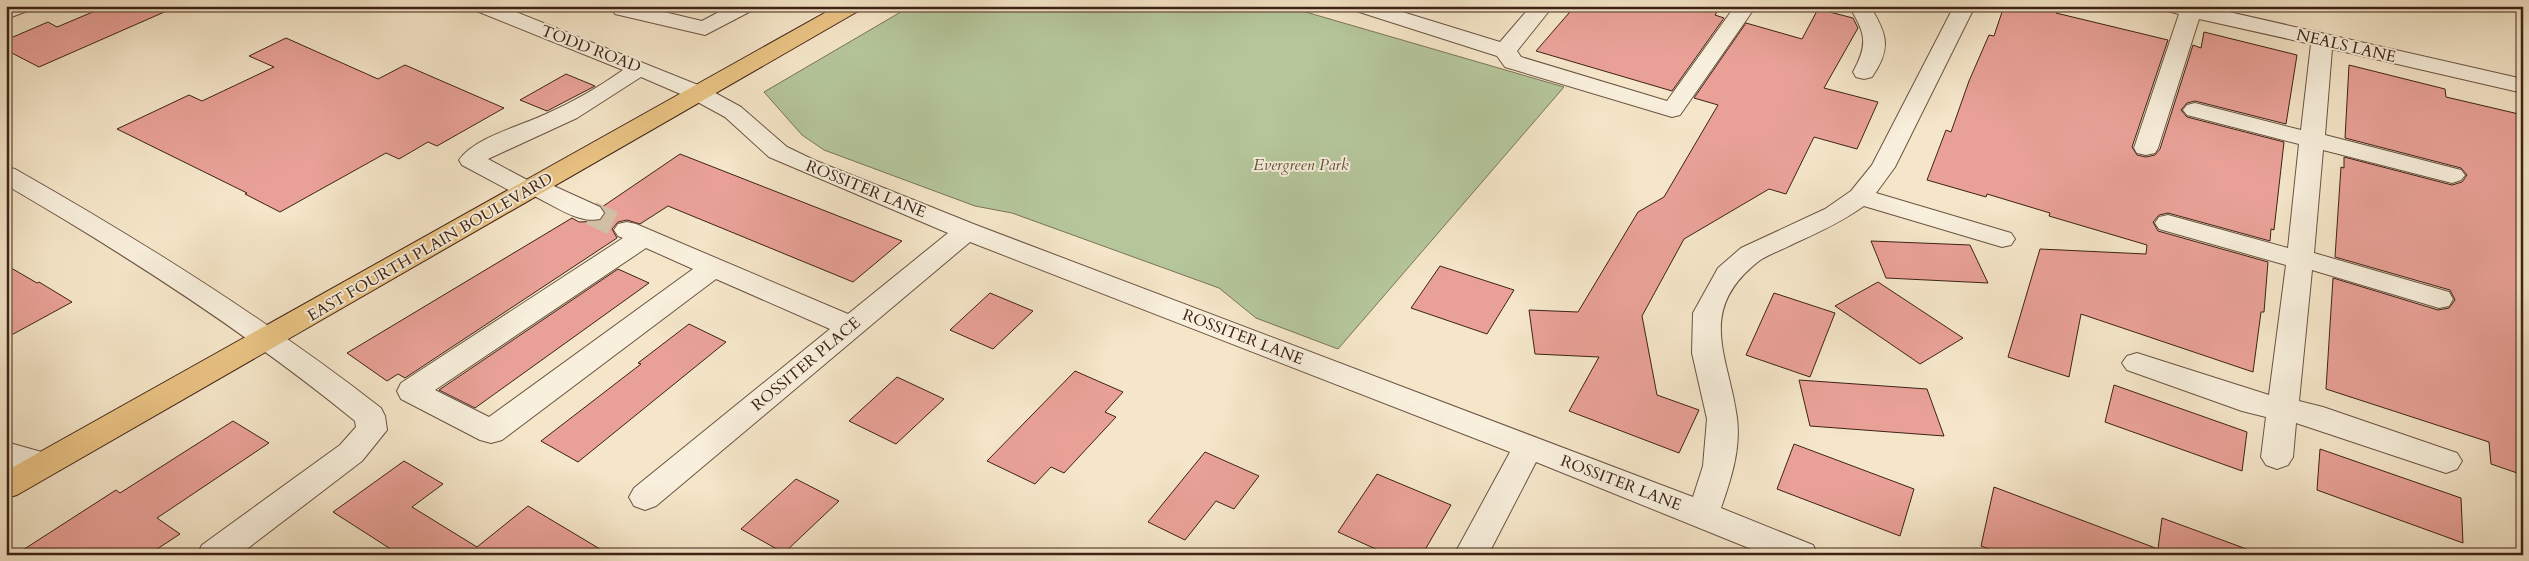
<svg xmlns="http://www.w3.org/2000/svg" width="2529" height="561" viewBox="0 0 2529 561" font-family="Cardo,serif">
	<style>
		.green { fill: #b5c69b; stroke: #797458 }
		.building { fill: #e9a197; stroke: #3d2215 }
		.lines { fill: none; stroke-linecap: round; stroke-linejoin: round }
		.minor-tunnel { stroke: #d0bfa5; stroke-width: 24; stroke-dasharray: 24 12; stroke-linecap: butt }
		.minor-casing { stroke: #6b5342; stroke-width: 2 }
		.major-casing { stroke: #3d2215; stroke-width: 2 }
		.minor { fill: #f8efdc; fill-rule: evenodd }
		.major { fill: #eac384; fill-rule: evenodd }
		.labels { text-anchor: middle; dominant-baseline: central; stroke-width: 4; stroke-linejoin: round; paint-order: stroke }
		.street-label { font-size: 16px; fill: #3d2215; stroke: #f8efdc }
		.park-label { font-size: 16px; font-style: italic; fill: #61533d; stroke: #f8efdc }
	</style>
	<rect width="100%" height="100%" fill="#f5e6c9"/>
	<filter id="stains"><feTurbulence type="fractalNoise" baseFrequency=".004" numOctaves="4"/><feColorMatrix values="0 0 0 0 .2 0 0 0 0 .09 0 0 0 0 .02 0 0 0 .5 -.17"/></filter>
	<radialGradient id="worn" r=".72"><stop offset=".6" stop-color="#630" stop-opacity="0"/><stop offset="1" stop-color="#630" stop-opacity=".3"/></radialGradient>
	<path class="green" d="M911 6H1285L1564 87 1338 349 1256 318 1219 288 1012 213 975 206 824 150 802 135 764 92Z"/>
	<path class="building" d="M107 6H178L39 67 6 50V40L48 22 57 27Z
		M1575 6H1721L1715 15 1724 18 1672 91 1536 51Z
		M2004 6H2058L2056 13 2168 40 2132 147 2137 155 2146 157 2155 155 2160 149 2193 45 2201 48 2204 32 2297 55 2286 124 2195 101 2187 103 2181 110 2187 117 2284 142 2274 230 2271 229 2270 241 2168 213 2159 215 2153 222 2158 231 2268 262 2264 312H2261L2253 372 2081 314 2069 377 2008 357 2040 249 2146 254 2147 245 2049 216 2050 213 1987 194 1986 197 1927 180 1946 130 1951 132 1969 81 1989 35 1994 36Z
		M1818 9 1853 18 1858 28 1824 88 1878 102 1857 149 1814 137 1786 194 1769 189 1684 239 1642 316 1657 395 1699 410 1679 453 1569 411 1599 357 1535 354 1529 310 1578 312 1638 212 1664 197 1718 105 1694 98 1746 23 1802 39Z
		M286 38 378 79 405 65 504 108 437 146 428 142 399 159 386 153 280 212 245 194 247 193 117 129 189 95 202 101 274 67 249 56Z
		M2349 65 2445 89 2446 97 2523 115V475L2491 464 2489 442 2326 389 2333 278 2438 310 2449 308 2455 300 2450 290 2335 257 2341 167 2344 168V157L2452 185 2462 182 2467 175 2461 168 2345 138Z
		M566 74 595 86 547 111 520 100Z
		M680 154 902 241 853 282 668 206 640 224 627 220 618 222 612 229 617 238 405 378 398 374 387 381 347 353 572 218 579 222 600 221 606 214 602 207Z
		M1871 241 1970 245 1988 283 1886 278Z
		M6 265 37 283 39 282 72 302 6 338Z
		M1440 266 1514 290 1487 334 1411 308Z
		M618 269 649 283 475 408 439 390Z
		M1878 282 1963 338 1920 364 1835 306Z
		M990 293 1033 311 993 349 950 330Z
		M1774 293 1835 313 1810 377 1746 355Z
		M689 324 726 342 578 462 541 441 641 364 638 363Z
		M1075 371 1123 392 1105 412 1116 417 1064 473 1051 467 1035 484 987 461Z
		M897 377 944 399 896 444 849 421Z
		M1799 380 1927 389 1944 436 1810 426Z
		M2114 385 2247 432 2242 471 2105 422Z
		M233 421 269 443 157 518 180 534 148 555H15L116 490 120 493Z
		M1794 444 1914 489 1900 536 1777 489Z
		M2320 449 2461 498 2463 543 2317 490Z
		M1205 452 1259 476 1234 509 1216 501 1185 540 1148 522Z
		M404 461 443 484 412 507 477 547 528 506 610 555H400L333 512Z
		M1377 474 1451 505 1422 555H1389L1338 532Z
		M796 479 839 501 784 553 741 529Z
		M1994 487 2158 549 2162 518 2252 551 2251 555H2005L1981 546Z"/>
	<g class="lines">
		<path class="minor-tunnel" d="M591 213 623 228"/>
		<defs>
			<path id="minor" d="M6 6H33L30 10 6 19Z
				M471 6H501L708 89 741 107 787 147 814 160 976 225 1693 497 1703 466 1707 419 1692 353 1693 313 1718 268 1741 248 1825 209 1851 191 1872 165 1954 6H1975L1895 167 1876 193 2011 233 2015 239 2011 245 2002 247 1864 206C1841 222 1818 233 1793 244 1782 250 1769 254 1759 261 1695 311 1729 356 1737 418 1741 449 1731 479 1721 508L1813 545 1818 555H1766L1536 462 1488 555H1454L1510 452 970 242 656 506 645 510 634 506 629 497 634 488 830 329 716 279 502 440 491 443 480 440 401 399 397 391 401 383 623 238 618 236 614 230 618 224 627 222 636 224 848 314 948 233 769 157 725 117 692 99 641 77 577 118 488 159 529 181 536 179 545 182 600 207 604 213 600 219C579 224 553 205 534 196L527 198 518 195 462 165 459 160C475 137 521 126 546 114 573 102 599 87 623 70L474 10ZM646 248 693 269 489 417 435 390Z
				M614 6H639L702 21 730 6H756L753 10 705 35 615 14 612 9Z
				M1350 6H1383L1500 42 1531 6H1553L1517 51 1521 57 1667 101 1735 6H1756L1680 115 1672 117 1505 67 1497 56 1353 10Z
				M1849 6H1870C1887 34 1892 48 1872 77L1864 79 1856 77 1853 72C1869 43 1865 33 1849 6Z
				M2160 6H2203L2523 79V93L2332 49 2325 135 2461 170 2465 175 2461 180 2452 183 2323 150 2314 253 2449 292 2453 299 2449 306 2439 308 2312 270 2299 401 2323 407 2457 453 2462 461 2457 469 2446 473 2296 423 2293 457 2288 465 2277 469 2266 465 2261 457 2266 417 2242 411 2127 370 2122 363 2127 356 2137 353 2269 395 2286 265 2159 229 2155 223 2159 217 2168 215 2288 248 2299 144 2187 115 2183 110 2187 105 2195 103 2301 130 2311 44 2199 19 2158 148 2155 153 2146 155 2137 153 2134 148 2179 14 2163 10Z
				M6 167 15 169C142 241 265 318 381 408L385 416 387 430 362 461 239 555H197L202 545 340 445 356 427 355 421C246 332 128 256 6 185Z
				M6 442 56 456 61 464 56 472 45 476 6 466Z"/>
			<path id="major" d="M837 6H863L860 10 17 495 6 498V471Z"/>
		</defs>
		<use href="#minor" class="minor-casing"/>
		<use href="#major" class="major-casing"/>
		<use href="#minor" class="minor"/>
		<use href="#major" class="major"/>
	</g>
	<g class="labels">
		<g class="street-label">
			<text transform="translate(2346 46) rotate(13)">NEALS LANE</text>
			<text transform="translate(591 49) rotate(21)">TODD ROAD</text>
			<text transform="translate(866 189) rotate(22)">ROSSITER LANE</text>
			<text transform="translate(430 247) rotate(-30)">EAST FOURTH PLAIN BOULEVARD</text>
			<text transform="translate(1243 337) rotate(21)">ROSSITER LANE</text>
			<text transform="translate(806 364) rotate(-40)">ROSSITER PLACE</text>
			<text transform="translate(1621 483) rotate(21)">ROSSITER LANE</text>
		</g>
		<g class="park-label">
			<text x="1301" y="165">Evergreen Park</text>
		</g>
	</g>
	<rect width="2529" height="561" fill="none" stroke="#f5e6c9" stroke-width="25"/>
	<rect x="8" y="8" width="2514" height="546" fill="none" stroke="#3d2215" stroke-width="2.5"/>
	<rect x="12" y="12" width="2504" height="536" fill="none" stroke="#3d2215"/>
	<rect width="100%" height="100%" filter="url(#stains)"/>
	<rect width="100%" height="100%" fill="url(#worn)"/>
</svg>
